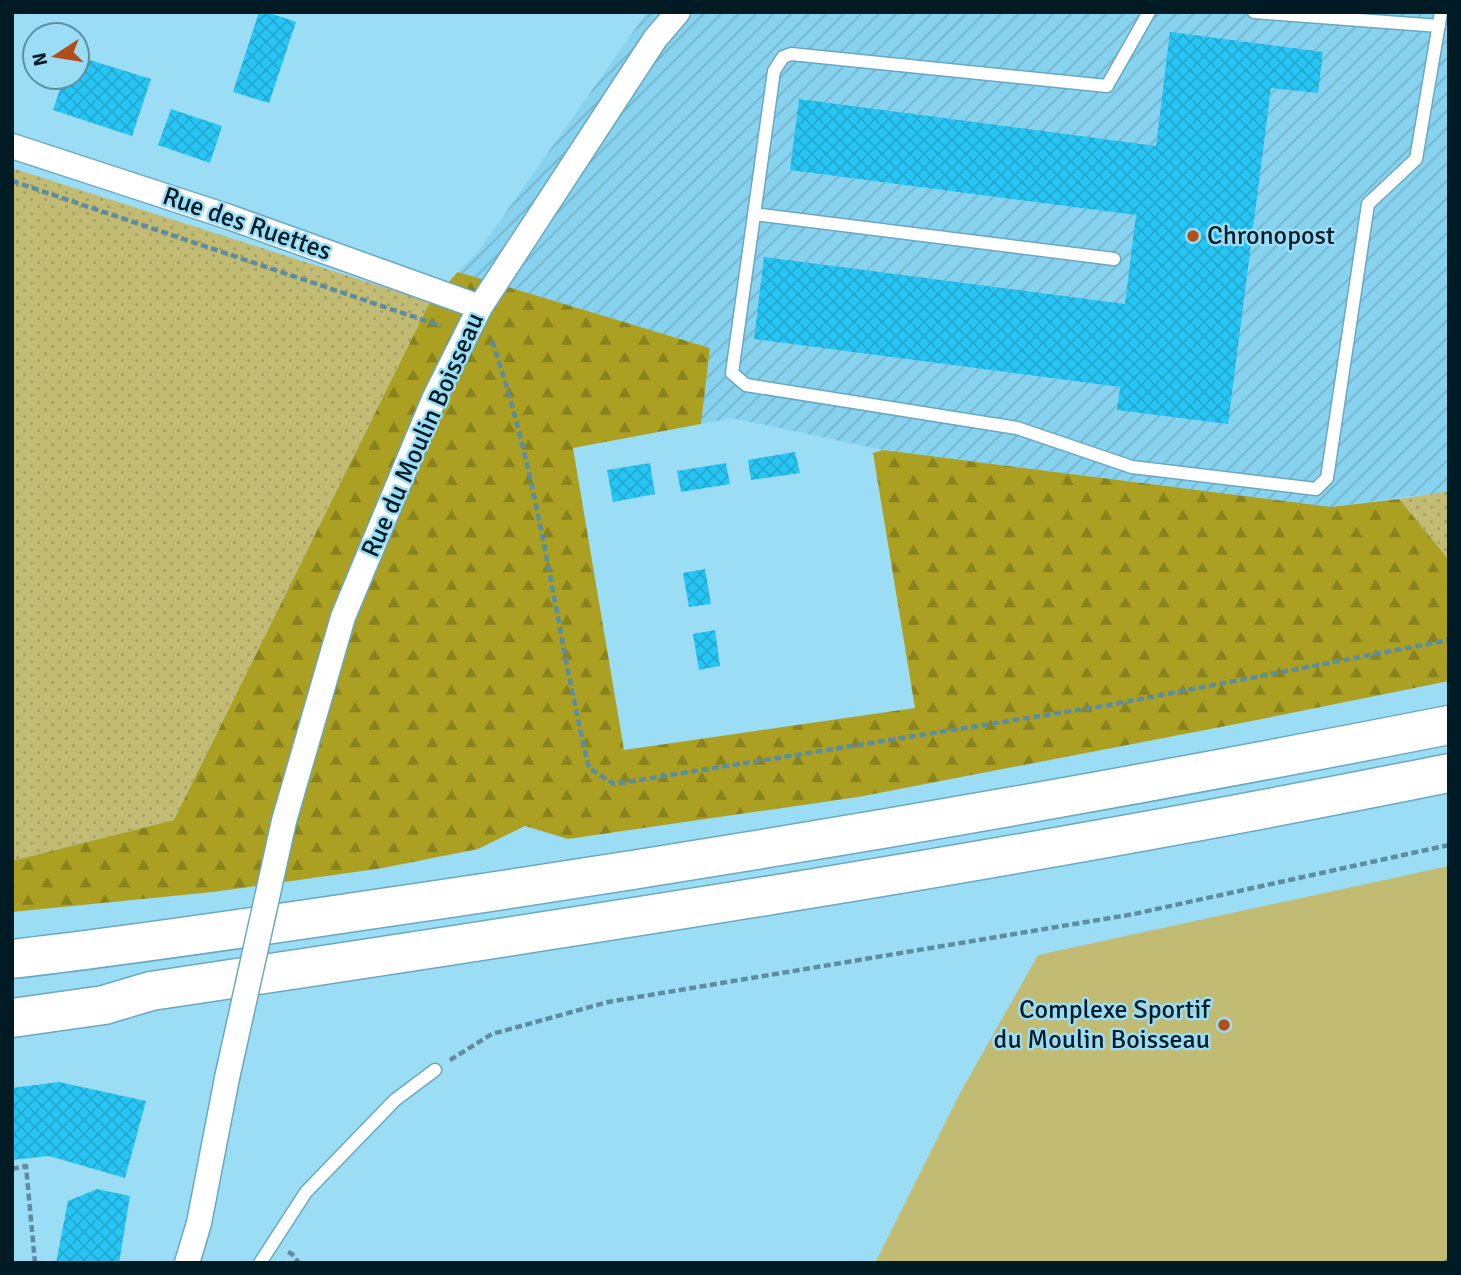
<svg xmlns="http://www.w3.org/2000/svg" width="1461" height="1275" viewBox="0 0 1461 1275" font-family="Signika,sans-serif">
	<style>
		.industrial { fill: url(#industrial-furrows) }
		.grass { fill: url(#grass-dots) }
		.forest { fill: url(#forest-firs) }
		.garden { fill: #c2bb73 }
		.building { fill: url(#building-cross-hatch) }
		.lines { fill: none; stroke-linecap: round; stroke-linejoin: round }
		.lane-casing { stroke: #68a8c0; stroke-width: 15 }
		.street-casing { stroke: #68a8c0; stroke-width: 27 }
		.highway-casing { stroke: #68a8c0; stroke-width: 41 }
		.path { stroke: #5d8ea0; stroke-width: 4.5; stroke-dasharray: 7 3.5; stroke-linecap: butt }
		.lane { stroke: #fff; stroke-width: 12 }
		.street { stroke: #fff; stroke-width: 24 }
		.highway { stroke: #fff; stroke-width: 38 }
		.street-bridge-casing { stroke: #68a8c0; stroke-width: 27; stroke-linecap: butt }
		.street-bridge { stroke: #fff; stroke-width: 24 }
		.poi-dot { fill: #b24e1a; stroke: #9cddf6; stroke-width: 2.5 }
		.labels { text-anchor: middle; dominant-baseline: central; stroke-width: 5; stroke-linejoin: round; paint-order: stroke }
		.street-label { font-size: 26px; fill: #011b25; stroke: #9cddf6 }
		.poi-label { font-size: 26px; fill: #011b25; stroke: #9cddf6; text-anchor: start }
	</style>
	<defs>
		<pattern id="industrial-furrows" width="10" height="10" patternUnits="userSpaceOnUse" patternTransform="scale(1.75)"><rect width="10" height="10" fill="#87d2ee"/><path d="M-1 1l2-2M0 10L10 0M9 11l2-2" fill="none" stroke="#73b4cc"/></pattern>
		<pattern id="grass-dots" width="8" height="8" patternUnits="userSpaceOnUse" patternTransform="scale(1.75)"><rect width="8" height="8" fill="#c2bb73"/><path d="M2 2h.1M6 6h.1" fill="none" stroke="#a5a063" stroke-width="1.8" stroke-linecap="round"/></pattern>
		<pattern id="forest-firs" width="22" height="20" patternUnits="userSpaceOnUse" patternTransform="scale(1.75)"><rect width="22" height="20" fill="#aba022"/><path d="M5 1l3.5 6h-7zM16 11l3.5 6h-7z" fill="#89821d"/></pattern>
		<pattern id="building-cross-hatch" width="8" height="8" patternUnits="userSpaceOnUse" patternTransform="scale(1.75)"><rect width="8" height="8" fill="#27c5f4"/><path d="M0 0l8 8M0 8l8-8" fill="none" stroke="#21a9d1"/></pattern>
	</defs>
	<rect width="100%" height="100%" fill="#9cddf6"/>
	<path class="industrial" d="M647 12H1449V491L1331 507 883 450 732 418 701 424 710 348 458 272 478 252Z"/>
	<path class="grass" d="M12 168 430 302 174 820 12 861Z
		M1449 491V563L1445 555 1399 499Z"/>
	<path class="forest" d="M458 272 710 348 701 424 573 448 624 750 915 708 873 453 883 450 1331 507 1399 499 1445 555 1449 563V681L1262 719 858 797 568 839 525 826 478 849 383 868 213 892 12 912V861L174 820 430 302Z"/>
	<path class="garden" d="M1449 866V1263H875L959 1095 1038 955Z"/>
	<path class="building" d="M259 12H267L296 22 269 103 233 92Z
		M1170 32 1323 52 1318 93 1271 88 1228 424 1117 410 1120 387 754 339 764 257 1125 304 1136 215 790 170 799 99 1156 146Z
		M77 56 151 79 132 136 53 110 64 77H77Z
		M171 109 222 126 210 163 158 145Z
		M795 452 800 473 751 480 748 460Z
		M650 463 655 494 613 502 607 470Z
		M726 463 730 484 681 492 677 471Z
		M705 569 711 604 689 607 683 573Z
		M715 630 720 666 699 670 693 634Z
		M59 1082 146 1101 125 1178 49 1156 12 1160V1088Z
		M97 1189 130 1196 119 1263H56L68 1201Z"/>
	<g class="lines">
		<defs>
			<path id="lane" d="M1149 12 1107 86 791 54 783 57 774 71 732 373 746 385 1017 428 1132 467 1316 489 1327 478 1368 204 1416 159 1441 12
				M1254 12 1439 26
				M754 214 1114 259
				M260 1263 306 1192 395 1100 435 1070"/>
			<path id="street" d="M12 146 229 217 480 307
				M284 821 343 617 434 399 480 307 655 39 678 12
				M187 1263 199 1223 227 1078"/>
			<path id="highway" d="M12 959C133 945 254 927 375 909 734 857 1092 795 1449 725
				M12 1018 104 1005 151 991C585 926 1018 860 1449 773"/>
		</defs>
		<use href="#lane" class="lane-casing"/>
		<use href="#street" class="street-casing"/>
		<use href="#highway" class="highway-casing"/>
		<path class="path" d="M12 181 441 326
			M492 341C540 479 555 627 589 768L614 784 1109 705 1449 640
			M450 1060 492 1034 608 1002 1134 914 1449 845
			M12 1169 26 1166 35 1263
			M288 1252 292 1254 299 1263
			M1445 1263 1449 1260"/>
		<use href="#lane" class="lane"/>
		<use href="#street" class="street"/>
		<use href="#highway" class="highway"/>
		<defs>
			<path id="street-bridge" d="M227 1078 284 821"/>
		</defs>
		<use href="#street-bridge" class="street-bridge-casing"/>
		<use href="#street-bridge" class="street-bridge"/>
	</g>
	<g class="poi-dot">
		<circle cx="1193" cy="236" r="7"/>
		<circle cx="1224" cy="1025" r="7"/>
	</g>
	<g class="labels">
		<g class="street-label">
			<text transform="translate(247 224) rotate(19)">Rue des Ruettes</text>
			<text transform="translate(423 435) rotate(-66)">Rue du Moulin Boisseau</text>
		</g>
		<g class="poi-label">
			<text x="1207" y="236">Chronopost</text>
			<text x="1210" y="1010" text-anchor="end">Complexe Sportif<tspan x="1210" dy="30">du Moulin Boisseau</tspan></text>
		</g>
	</g>
	<rect width="1461" height="1275" fill="none" stroke="#011b25" stroke-width="28"/>
	<g transform="translate(56 56) rotate(258)"><circle r="33" fill="#9cddf6" stroke="#5e8fa2" stroke-width="2"/>
	<path d="M0-5L12 26L0 18L-12 26Z" fill="#b24e1a"/>
	<text y="-10" font-size="19" font-weight="bold" text-anchor="middle" fill="#011b25">N</text>
	</g>
</svg>
